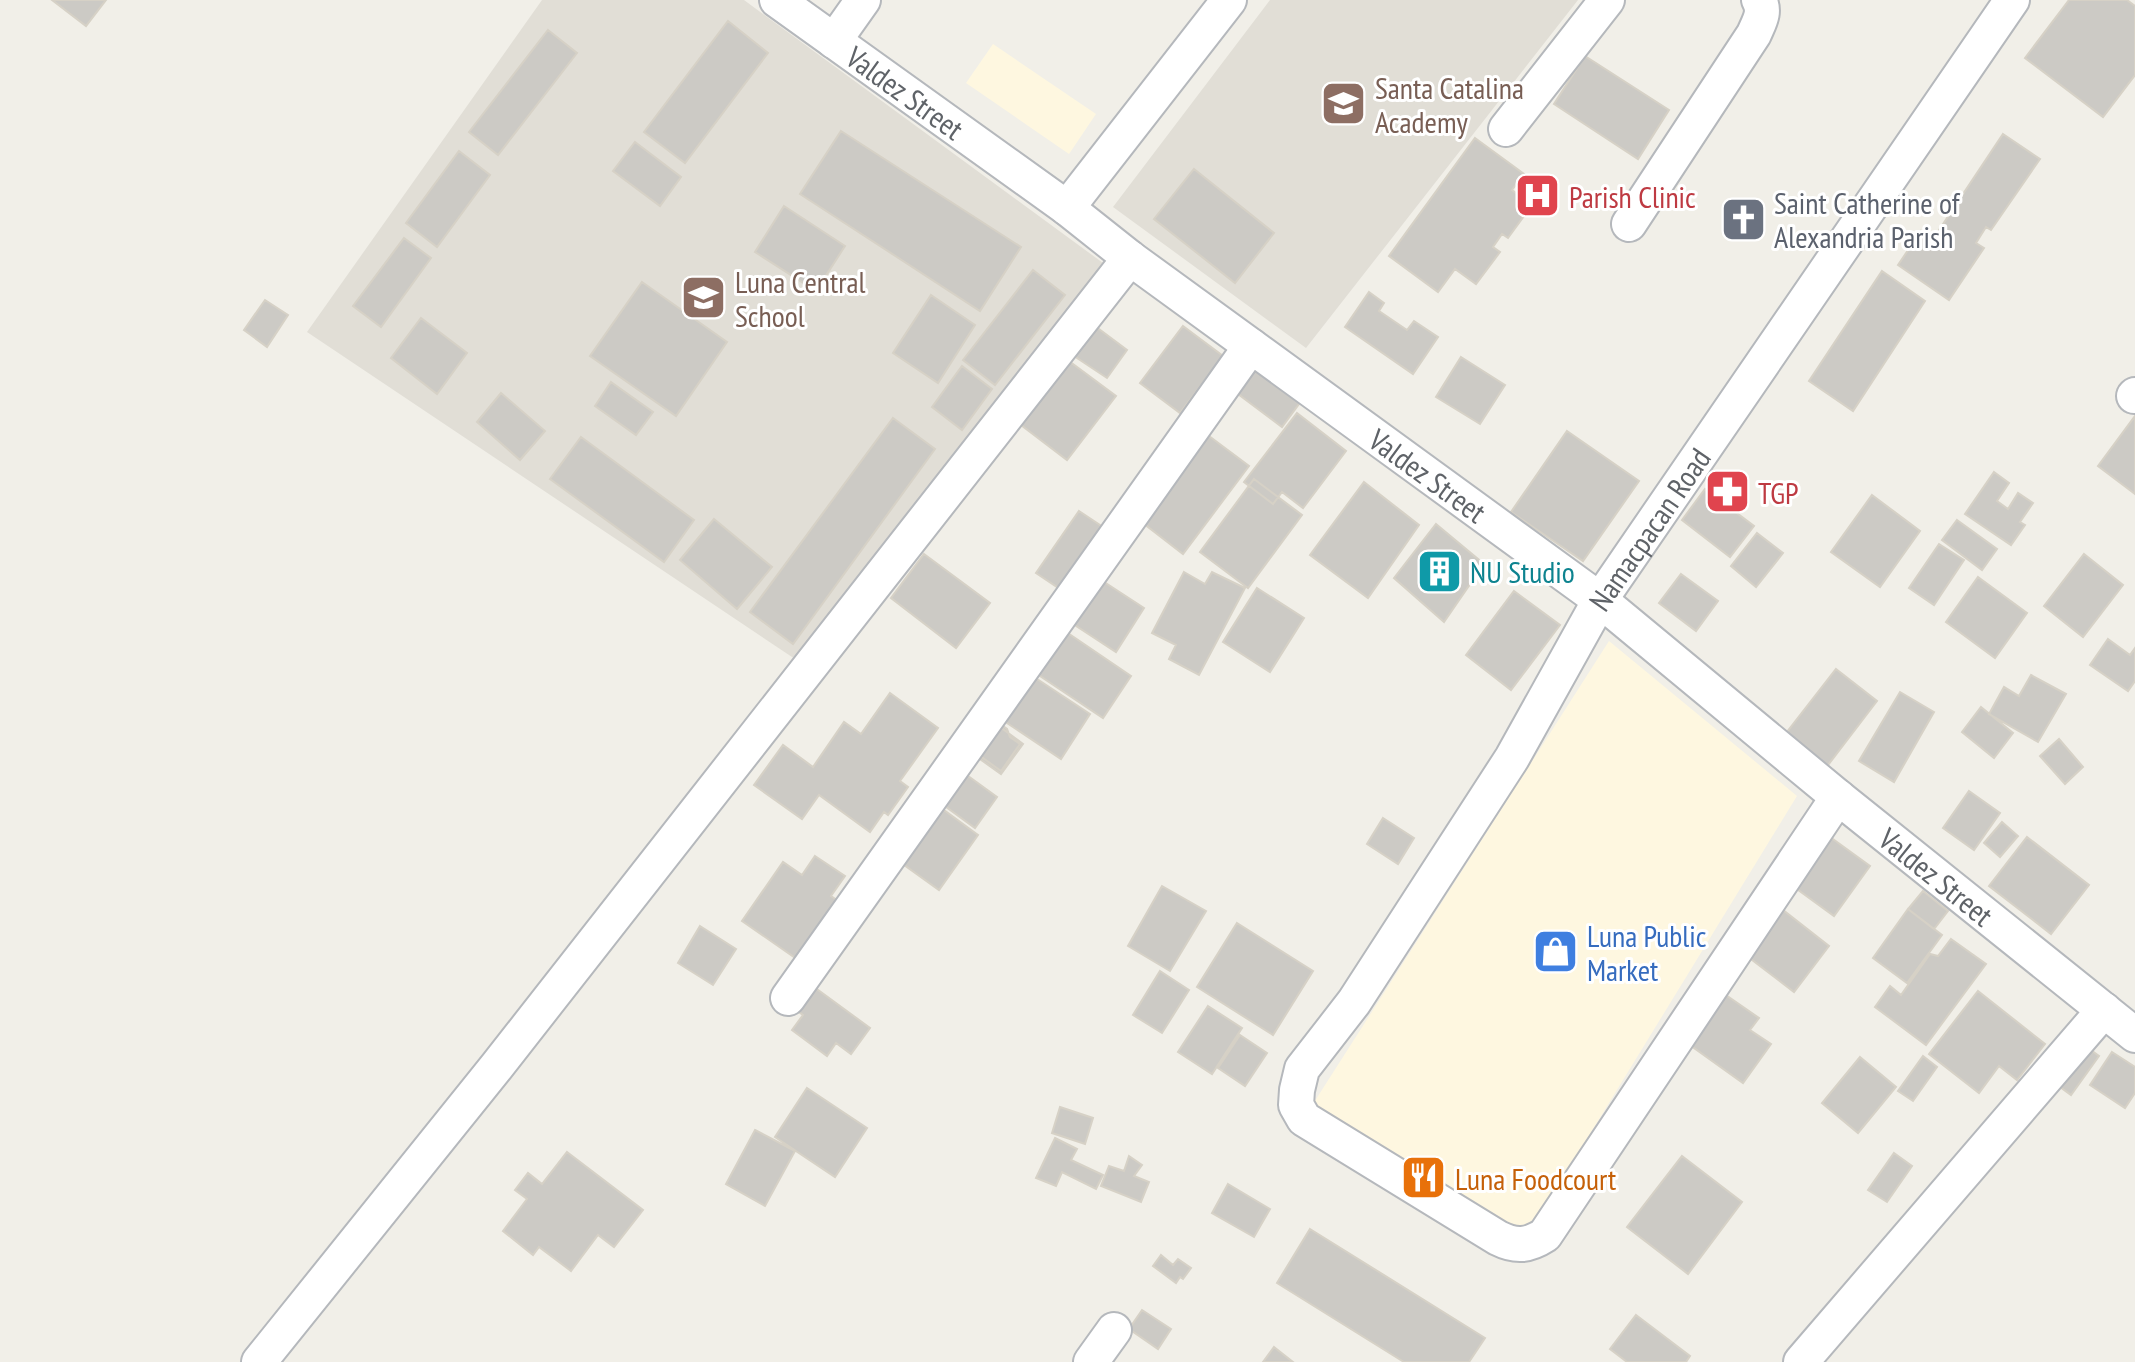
<svg xmlns="http://www.w3.org/2000/svg" width="2135" height="1362" viewBox="0 0 2135 1362" font-family="'PT Sans Narrow',sans-serif">
	<style>
		.commercial { fill: #fef7e0 }
		.education { fill: #e1ded6 }
		.building { fill: #cccac5; stroke: #d6d1c6; stroke-width: 2 }
		.lines { fill: none; stroke-linecap: round; stroke-linejoin: round }
		.minor-casing { stroke: #b5b8bc; stroke-width: 38 }
		.minor { stroke: #fff; stroke-width: 34 }
		.labels { text-anchor: middle; dominant-baseline: central; stroke-width: 6; stroke-linejoin: round; paint-order: stroke }
		.education-label { font-size: 30px; fill: #785e54; stroke: #fff; text-anchor: start }
		.street-label { font-size: 30px; fill: #5f6368; stroke: #fff }
		.health-label { font-size: 30px; fill: #be3a42; stroke: #fff; text-anchor: start }
		.worship-label { font-size: 30px; fill: #5b616d; stroke: #fff; text-anchor: start }
		.culture-label { font-size: 30px; fill: #0d838f; stroke: #fff; text-anchor: start }
		.shop-label { font-size: 30px; fill: #366cbe; stroke: #fff; text-anchor: start }
		.food-label { font-size: 30px; fill: #c56008; stroke: #fff; text-anchor: start }
	</style>
	<rect width="100%" height="100%" fill="#f1efe8"/>
	<path class="commercial" d="M993 44 1096 114 1069 154 966 83Z
		M1609 641 1797 796 1525 1240 1311 1107Z"/>
	<path class="education" d="M542 0H744L1103 263 795 659 307 332Z
		M1270 0H1578L1306 348 1113 207Z"/>
	<path class="building" d="M52 0H106L86 26Z
		M2069 0H2127L2135 6V75L2103 117 2025 58Z
		M728 21 768 53 685 163 644 132Z
		M548 30 577 53 498 155 469 132Z
		M1585 56 1669 110 1638 159 1554 104Z
		M841 131 1021 247 980 311 800 194Z
		M2003 134 2040 159 1991 230 1986 227 1976 243 1984 248 1949 300 1898 265 1921 231 1933 239Z
		M1475 138 1524 174 1512 190 1532 205 1508 238 1502 234 1493 247 1500 252 1476 284 1455 269 1438 292 1389 256Z
		M635 142 681 177 660 206 613 171Z
		M459 151 490 175 437 247 406 223Z
		M1194 169 1274 233 1235 283 1154 219Z
		M784 206 845 246 816 291 755 252Z
		M404 238 431 258 381 327 353 306Z
		M1033 270 1065 295 995 385 963 360Z
		M1882 271 1925 301 1853 411 1809 381Z
		M642 282 727 342 676 416 590 356Z
		M1369 292 1384 303 1379 311 1407 330 1414 321 1438 337 1413 374 1345 327Z
		M931 295 975 325 938 383 893 353Z
		M265 300 288 315 267 347 244 330Z
		M421 318 467 353 437 394 391 358Z
		M1095 326 1127 350 1107 378 1074 356Z
		M1183 326 1223 356 1180 413 1140 383Z
		M1461 357 1505 385 1480 424 1436 397Z
		M1069 361 1116 396 1067 460 1021 425Z
		M1254 364 1302 400 1282 427 1234 391Z
		M962 366 992 389 962 430 932 407Z
		M611 382 653 412 636 435 595 406Z
		M501 393 545 431 520 460 477 422Z
		M1297 413 1346 451 1303 508 1282 492 1273 504 1244 482Z
		M2135 416V494L2098 466Z
		M893 418 935 449 793 644 750 612Z
		M1567 431 1639 481 1583 561 1511 512Z
		M1205 433 1249 466 1183 554 1139 520Z
		M581 437 694 520 664 562 550 479Z
		M1994 472 2009 483 1997 501 2008 509 2018 493 2033 503 2020 522 2025 525 2011 545 1965 514Z
		M1254 479 1302 515 1248 588 1200 552Z
		M1364 482 1419 525 1368 598 1310 555Z
		M1705 489 1754 526 1730 557 1682 520Z
		M1872 495 1920 531 1880 587 1831 552Z
		M1079 511 1103 527 1060 589 1036 573Z
		M714 519 772 567 737 609 680 560Z
		M1957 520 1997 549 1982 570 1942 540Z
		M1436 524 1484 564 1444 622 1394 578Z
		M1757 533 1783 553 1756 587 1731 566Z
		M1939 544 1964 560 1934 605 1909 588Z
		M924 554 990 603 956 648 891 598Z
		M2084 554 2123 585 2083 637 2044 606Z
		M1184 572 1205 584 1212 572 1245 588 1199 675 1169 659 1176 645 1152 633Z
		M1681 574 1718 601 1696 631 1659 603Z
		M1095 576 1144 608 1116 652 1067 620Z
		M1978 577 2027 613 1995 658 1946 622Z
		M1257 588 1304 618 1270 672 1223 642Z
		M1514 591 1560 625 1511 690 1466 655Z
		M1059 627 1131 676 1103 718 1031 670Z
		M2108 639 2130 655 2135 648V681L2128 691 2090 665Z
		M1836 669 1877 701 1825 769 1783 737Z
		M1025 671 1090 714 1061 759 995 715Z
		M2031 675 2066 694 2038 742 1989 714 2004 687 2019 696Z
		M1900 692 1934 712 1894 782 1859 761Z
		M890 693 938 728 900 781 908 787 888 815 884 812 870 832 819 795 802 819 754 785 783 745 813 767 844 722 861 734Z
		M1981 707 2013 733 1994 758 1962 732Z
		M992 718 1007 729 1010 737 1020 744 1001 771 969 748Z
		M992 721 1023 744 1001 774 970 752Z
		M2059 739 2083 767 2065 784 2040 756Z
		M964 773 997 797 975 828 942 804Z
		M1969 791 2000 813 1974 850 1943 828Z
		M933 802 978 835 939 890 893 857Z
		M1383 818 1414 838 1398 864 1367 844Z
		M2002 822 2018 836 2000 857 1984 843Z
		M1826 834 1870 866 1834 916 1790 884Z
		M2027 837 2089 885 2051 934 1989 886Z
		M815 856 845 876 831 896 844 905 804 964 742 921 783 862 802 875Z
		M1162 886 1206 911 1170 971 1128 946Z
		M1923 891 1948 911 1934 929 1908 909Z
		M1778 906 1829 946 1794 992 1743 953Z
		M1908 909 1942 935 1907 983 1873 958Z
		M1237 923 1313 971 1273 1035 1197 987Z
		M700 926 736 949 713 985 678 963Z
		M1951 939 1986 964 1926 1045 1875 1007 1890 986 1901 995 1930 954 1938 956Z
		M1160 971 1189 990 1162 1033 1133 1015Z
		M810 984 870 1028 851 1054 836 1043 827 1056 792 1030 803 1015 793 1008Z
		M1978 991 2045 1044 2017 1080 1999 1066 1979 1093 1929 1054Z
		M1723 993 1759 1018 1750 1030 1771 1044 1743 1083 1687 1043Z
		M1208 1006 1242 1028 1212 1074 1178 1052Z
		M1240 1035 1267 1053 1245 1086 1218 1068Z
		M2080 1042 2099 1056 2071 1095 2052 1081Z
		M2112 1052 2135 1067V1093L2125 1108 2090 1085Z
		M1923 1056 1937 1067 1913 1101 1898 1091Z
		M1860 1057 1896 1087 1858 1133 1822 1103Z
		M807 1088 867 1128 835 1177 775 1137Z
		M1060 1107 1093 1118 1085 1144 1052 1133Z
		M755 1130 795 1151 765 1206 726 1184Z
		M1055 1138 1077 1149 1071 1160 1103 1175 1096 1189 1062 1172 1056 1186 1036 1178Z
		M567 1152 643 1210 614 1247 598 1235 571 1271 539 1247 533 1255 503 1231 527 1199 515 1190 528 1173 542 1184Z
		M1894 1153 1912 1166 1887 1202 1868 1190Z
		M1129 1156 1142 1165 1134 1176 1149 1182 1141 1202 1101 1186 1109 1166 1124 1171Z
		M1682 1156 1742 1202 1688 1274 1627 1227Z
		M1228 1184 1270 1209 1254 1237 1212 1213Z
		M1310 1229 1485 1338 1469 1362H1404L1277 1283Z
		M1161 1255 1173 1265 1178 1259 1191 1268 1183 1279 1180 1277 1176 1283 1153 1266Z
		M1142 1310 1171 1329 1158 1349 1129 1329Z
		M1636 1315 1690 1356 1686 1362H1627L1610 1349Z
		M1274 1347 1293 1362H1263Z"/>
	<g class="lines">
		<defs>
			<g id="minor">
				<path id="s1" d="M777 0 1067 208 1130 258 1600 600 1838 797 2135 1035"/>
				<path d="M834 41 863 0"/>
				<path d="M1506 129 1607 0"/>
				<path d="M1067 208 1229 0"/>
				<path d="M1629 224 1754 34C1759 22 1766 12 1759 0"/>
				<path d="M2134 396 2135 395"/>
				<path id="s2" d="M1838 797 1545 1235C1528 1246 1516 1247 1498 1238L1304 1119 1296 1105 1297 1090 1302 1069 1354 1002 1512 758 1600 600 2012 0"/>
				<path d="M788 998 1251 346"/>
				<path d="M259 1362 497 1066 1130 258"/>
				<path d="M1091 1362 1114 1330"/>
				<path d="M1801 1362 2104 1010"/>
			</g>
		</defs>
		<use href="#minor" class="minor-casing"/>
		<use href="#minor" class="minor"/>
	</g>
	<defs>
		<symbol id="school-square" viewBox="-11 -11 22 22"><rect x="-9" y="-9" width="18" height="18" rx="4" fill="#8d6e63" stroke="#fff"/><path d="M0-5L7-2L0 1L-7-2ZM-4 1L0 2.5L4 1V4Q0 6-4 4Z" fill="#fff"/></symbol>
		<symbol id="hospital-square" viewBox="-11 -11 22 22"><rect x="-9" y="-9" width="18" height="18" rx="4" fill="#e0444e" stroke="#fff"/><path d="M-5-5h3v3.5h4V-5h3V5h-3V1.5h-4V5h-3Z" fill="#fff"/></symbol>
		<symbol id="church-square" viewBox="-11 -11 22 22"><rect x="-9" y="-9" width="18" height="18" rx="4" fill="#6b7280" stroke="#fff"/><path d="M-1.2-6h2.4v3.5h3.3v2.4h-3.3V6h-2.4V-.1h-3.3v-2.4h3.3Z" fill="#fff"/></symbol>
		<symbol id="pharmacy-square" viewBox="-11 -11 22 22"><rect x="-9" y="-9" width="18" height="18" rx="4" fill="#e0444e" stroke="#fff"/><path d="M-2-6h4v4h4v4h-4v4h-4v-4h-4v-4h4Z" fill="#fff"/></symbol>
		<symbol id="building-square" viewBox="-11 -11 22 22"><rect x="-9" y="-9" width="18" height="18" rx="4" fill="#0f9aa8" stroke="#fff"/><path d="M-4-6H4V6H1V3H-1V6H-4ZM-2.5-4.3h1.7v1.8h-1.7ZM.8-4.3h1.7v1.8H.8ZM-2.5-1h1.7V.8h-1.7ZM.8-1h1.7V.8H.8Z" fill="#fff"/></symbol>
		<symbol id="shop-square" viewBox="-11 -11 22 22"><rect x="-9" y="-9" width="18" height="18" rx="4" fill="#3f7fe0" stroke="#fff"/><path d="M-5-2.5h2.3a2.7 3.5 0 0 1 5.4 0H5L5.5 6h-11ZM-1.5-2.5h3a1.5 2.3 0 0 0-3 0Z" fill="#fff"/></symbol>
		<symbol id="restaurant-square" viewBox="-11 -11 22 22"><rect x="-9" y="-9" width="18" height="18" rx="4" fill="#e8710a" stroke="#fff"/><path d="M-5-6h1v4h1v-4h1v4h1v-4h1v5L-1.5 .5V6h-2V.5L-5-1ZM5-6V6H3V1.5H1.5Q1.5-4 5-6Z" fill="#fff"/></symbol>
	</defs>
	<g fill-rule="evenodd">
		<use href="#school-square" x="1318" y="78" width="51" height="51"/>
		<use href="#hospital-square" x="1512" y="170" width="51" height="51"/>
		<use href="#church-square" x="1718" y="194" width="51" height="51"/>
		<use href="#school-square" x="678" y="272" width="51" height="51"/>
		<use href="#pharmacy-square" x="1702" y="466" width="51" height="51"/>
		<use href="#building-square" x="1414" y="546" width="51" height="51"/>
		<use href="#shop-square" x="1530" y="926" width="51" height="51"/>
		<use href="#restaurant-square" x="1398" y="1152" width="51" height="51"/>
	</g>
	<g class="labels">
		<g class="education-label">
			<text x="1375" y="87">Santa Catalina<tspan x="1375" dy="34">Academy</tspan></text>
			<text x="735" y="281">Luna Central<tspan x="735" dy="34">School</tspan></text>
		</g>
		<g class="street-label">
			<text stroke="none"><textPath href="#s1" startOffset="158">Valdez Street</textPath></text>
			<text stroke="none"><textPath href="#s1" startOffset="806">Valdez Street</textPath></text>
			<text stroke="none"><textPath href="#s2" startOffset="1500">Namacpacan Road</textPath></text>
			<text stroke="none"><textPath href="#s1" startOffset="1454">Valdez Street</textPath></text>
		</g>
		<g class="health-label">
			<text x="1569" y="196">Parish Clinic</text>
			<text x="1758" y="492">TGP</text>
		</g>
		<g class="worship-label">
			<text x="1774" y="202">Saint Catherine of<tspan x="1774" dy="34">Alexandria Parish</tspan></text>
		</g>
		<g class="culture-label">
			<text x="1470" y="571">NU Studio</text>
		</g>
		<g class="shop-label">
			<text x="1587" y="935">Luna Public<tspan x="1587" dy="34">Market</tspan></text>
		</g>
		<g class="food-label">
			<text x="1455" y="1178">Luna Foodcourt</text>
		</g>
	</g>
</svg>
